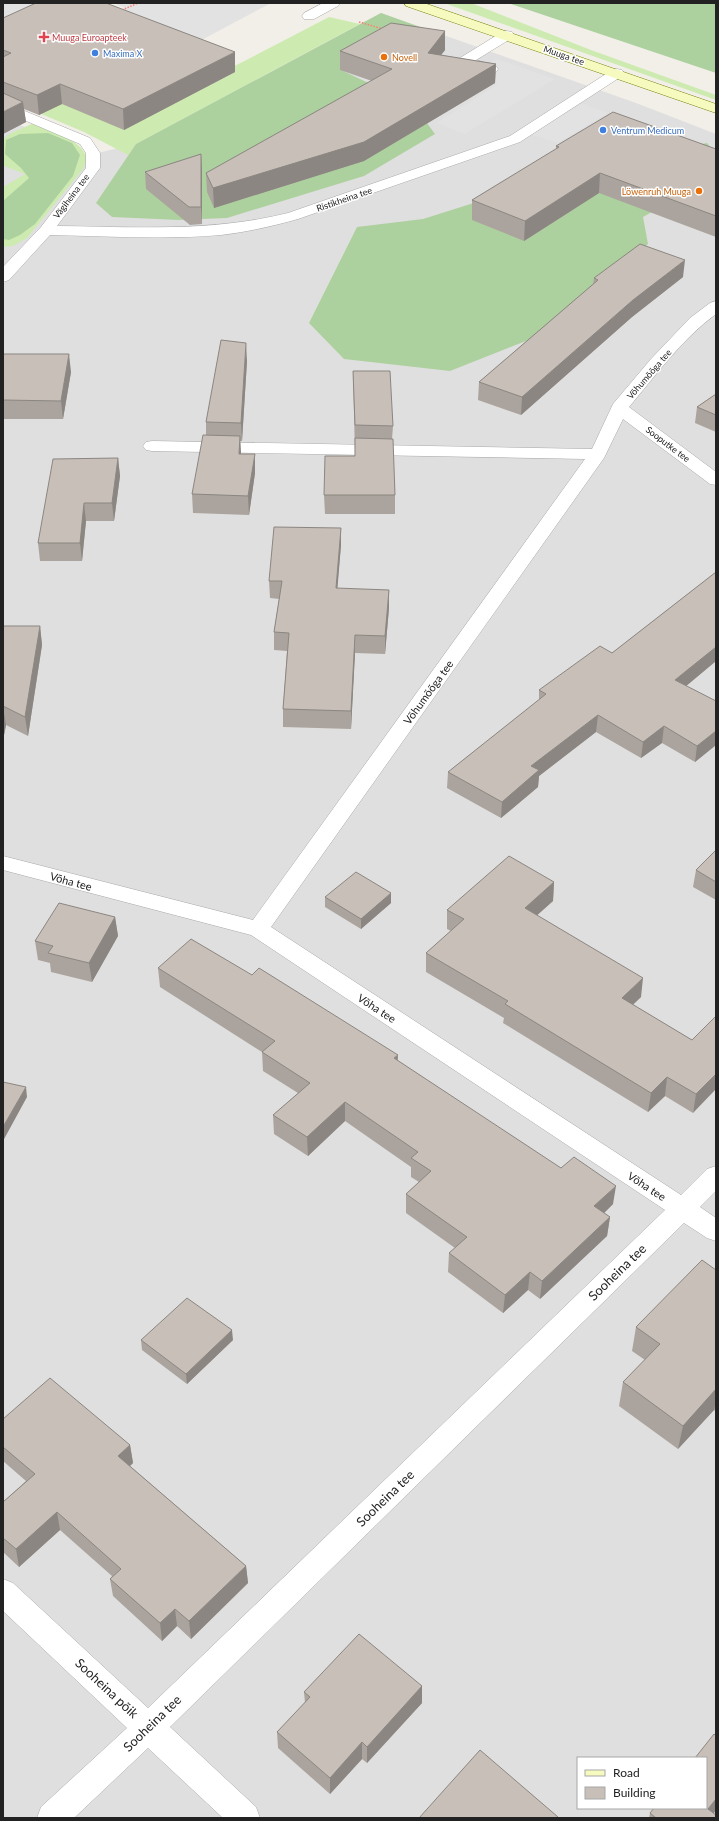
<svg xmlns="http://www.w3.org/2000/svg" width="719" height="1821" viewBox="0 0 719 1821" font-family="Lato,sans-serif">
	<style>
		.residential { fill: #e0dfdf; fill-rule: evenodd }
		.grass { fill: #cdebb0 }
		.forest { fill: #add19e }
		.parking { fill: #e2e2e2 }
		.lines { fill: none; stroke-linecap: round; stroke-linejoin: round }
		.service-casing { stroke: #a9a9a9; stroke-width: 1 }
		.minor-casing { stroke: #a9a9a9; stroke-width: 1 }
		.secondary-casing { stroke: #707d05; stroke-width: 1 }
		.path { stroke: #fa8072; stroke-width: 1.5; stroke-dasharray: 1.5 1.5; stroke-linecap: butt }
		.service { fill: #fff; fill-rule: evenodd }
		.minor { fill: #fff; fill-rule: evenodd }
		.secondary { fill: #f7fabf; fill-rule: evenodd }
		.wall { fill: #aba49e }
		.shaded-wall { fill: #8b8681 }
		.building { fill: #c7bfb8; stroke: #8b8681 }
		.health-dot { fill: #e0444e; stroke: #fff; stroke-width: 1.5 }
		.shop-dot { fill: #3f7fe0; stroke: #fff; stroke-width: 1.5 }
		.food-dot { fill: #e8710a; stroke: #fff; stroke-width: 1.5 }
		.labels { text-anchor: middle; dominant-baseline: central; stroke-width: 3; stroke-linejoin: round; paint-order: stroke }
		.far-health-label { font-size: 9px; fill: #be3a42; stroke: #fff; text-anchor: start }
		.far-shop-label { font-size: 9px; fill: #366cbe; stroke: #fff; text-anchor: start }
		.far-street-label { font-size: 9px; fill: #222; stroke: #fff }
		.far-food-label { font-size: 9px; fill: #c56008; stroke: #fff; text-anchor: start }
		.street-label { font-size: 11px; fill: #222; stroke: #fff }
		.near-street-label { font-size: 13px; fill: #222; stroke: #fff }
	</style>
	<rect width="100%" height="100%" fill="#f2efe9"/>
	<path class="residential" d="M381 13 636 103 716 134V1818H3V118L37 132 76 158 136 144ZM578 1758H706V1808H578Z"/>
	<path class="grass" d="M444 3H471L591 50 716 95V100Z
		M329 17 360 24 136 144 128 155 84 132 3 98V69L199 81 210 85 229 75 223 72Z
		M34 123C48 130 83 140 86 157 87 160 84 166 83 169L27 238 13 246 3 247V187L25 174 4 166 3 140 9 134Z"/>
	<path class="forest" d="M508 3H716V73Z
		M381 13 420 27 341 70 413 104 435 134 364 176 227 218 179 220 112 217 96 203 136 144Z
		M48 133 72 143 80 155 73 176 35 224 20 235 9 240 3 239V201L29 178 21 168 5 154 6 140 20 134Z
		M707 143 716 154V176L643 217 648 244 559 328 450 371 344 359 309 323 357 227 423 219 549 179 658 152Z"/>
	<path class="parking" d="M3 3H75L3 36Z
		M113 3H271L192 45 112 14 125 8Z
		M496 59 555 79 464 134 437 123 498 84 471 74Z
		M583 104 608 113 557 143 530 134Z"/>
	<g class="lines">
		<defs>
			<path id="service" d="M323 3H340L338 6 314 19H304L302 16 304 13Z
				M507 31 512 32 514 35 512 38 476 60 496 66 498 69 496 72 491 73 460 64 458 61 460 58 502 32Z"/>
			<path id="minor" d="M617 69 622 70 624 73 622 76 520 142 298 219C273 226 247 232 221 235 164 240 107 236 50 235L9 280 3 282V267L41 227 86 168V153L80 144 3 111V102L90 138 100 153V168L57 226C135 227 212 232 288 213L510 136 612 70Z
				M716 301V314C682 339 656 375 629 407L716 472V485L710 484 623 419 604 458 271 927 681 1195 707 1169 716 1166V1191L700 1207 716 1218V1241L707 1238 684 1223 170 1727 256 1807 260 1818H223L148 1748 74 1818H37L41 1807 127 1728 3 1611V1579L13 1583 148 1708 665 1210 251 935 3 870V856L253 920 585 459 152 451 146 450 143 446 146 442 152 441 592 449 613 404 651 359 690 318 710 303Z"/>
			<path id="secondary" d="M404 3H424L716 104V113L406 6Z"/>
		</defs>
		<use href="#service" class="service-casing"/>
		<use href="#minor" class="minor-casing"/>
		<use href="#secondary" class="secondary-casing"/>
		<path class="path" d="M122 10 138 3
			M359 22 383 29"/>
		<use href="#service" class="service"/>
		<use href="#minor" class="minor"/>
		<use href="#secondary" class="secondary"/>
	</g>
	<path class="wall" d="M3 18 235 72 124 130 62 104 39 115 24 109 26 122 3 134Z
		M445 31V50L441 55 496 64 495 83 364 161 214 208 207 192 206 173 372 81 340 70V51Z
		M556 146 716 149V237L599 193 524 241 472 220V200L556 149Z
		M201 154 202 172V224L190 225 146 189 145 172Z
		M683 277 632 317 521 415 478 400 479 382 593 284 594 278Z
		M3 354 71 372 63 419H3Z
		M247 361 242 441H240L241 454H255V473L249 515 193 513 192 494 206 435V422Z
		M353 371 393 426 392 439 395 495V514H325L324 495 355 456Z
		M716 394V432L695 423 697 407Z
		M118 458 120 476 114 521H86L82 561H40L38 543Z
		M341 528V545L337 589 389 590V608L385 654 355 653 351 729 283 727V709L287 651 274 650V632L279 599 270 598 269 581Z
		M716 572V661L686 686 716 701V745L695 762 662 743 641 758 596 732 539 776 538 787 501 818 447 788 448 772 539 700V690L612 653Z
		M3 626H40L42 645 28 736 6 725 3 740Z
		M716 850V900L693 887 696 870Z
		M554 882 553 901 537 915 641 997 633 1005 692 1040 716 1016 693 1113 665 1096 648 1112 503 1023 504 1018 426 972V953L451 931 447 929V910Z
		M325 897 391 903 361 929 325 907Z
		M115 917 118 936 92 982 51 972 50 963 38 960 35 941Z
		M158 968 397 1060 613 1204 604 1213 610 1217 607 1236 540 1299 528 1290 503 1313 448 1272 449 1253 455 1248 406 1213V1194L419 1182 411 1177V1167L345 1121 308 1156 274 1134 273 1115 298 1093 263 1071 262 1052 160 987Z
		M716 1270V1412L714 1410 678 1449 619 1406 623 1382 645 1360 632 1351 636 1327Z
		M141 1340H233L187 1384 142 1350Z
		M3 1419 130 1445 133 1463 130 1466 246 1566 248 1583 191 1639 177 1626 162 1641 113 1596 110 1579 112 1576 60 1530 19 1567 3 1552V1502L26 1481 3 1461Z
		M422 1686V1703L367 1763 362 1759 330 1794 278 1748 277 1732 305 1703 304 1692Z
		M716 1736V1810L714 1813 716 1818H649L650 1813Z"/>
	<path class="shaded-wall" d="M445 31V50L428 72V53Z
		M235 52V72L124 130 123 109Z
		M496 64 495 83 364 161 214 208 213 188Z
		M60 84 62 104 39 115 37 95Z
		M23 102 26 122 3 134V112Z
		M201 154 202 172V224L201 207Z
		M600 173 599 193 524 241 525 221Z
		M685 260 683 277 632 317 521 415 522 397 633 300Z
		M246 343 247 361 242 441 241 423Z
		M69 354 71 372 63 419 61 401Z
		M240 436 241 454H239Z
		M255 454V473L249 515 248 496Z
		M118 458 120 476 114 521 112 503Z
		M84 503 86 521 82 561 80 543Z
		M341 528V545L336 606V588Z
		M389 590V608L385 654V636Z
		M40 626 42 645 28 736 25 717Z
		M355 635V653L351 729V711Z
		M716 647V661L673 697 675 680Z
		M3 707 6 725 3 740Z
		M598 715 596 732 539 776 538 787 501 818 502 802 531 766Z
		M664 726 662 743 641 758 643 742Z
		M716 731V745L695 762 697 746Z
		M554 882 553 901 524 927 525 908Z
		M391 893V903L361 929V919Z
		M115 917 118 936 92 982 89 963Z
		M643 978 641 997 619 1017 622 998Z
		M398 1055 397 1074 394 1058Z
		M716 1074V1089L693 1113 696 1094Z
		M667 1077 665 1096 648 1112 651 1093Z
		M26 1087 27 1097 3 1141V1127Z
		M345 1102V1121L308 1156 307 1137Z
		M616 1186 613 1204 592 1225 594 1206Z
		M610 1217 607 1236 540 1299 542 1281Z
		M530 1272 528 1290 503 1313 505 1295Z
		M232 1330 233 1340 187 1384 186 1374Z
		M716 1389V1401L714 1410 678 1449 683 1426Z
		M130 1445 133 1463 121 1474 118 1456Z
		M57 1512 60 1530 19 1567 16 1549Z
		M246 1566 248 1583 191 1639 189 1621Z
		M175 1609 177 1626 162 1641 160 1623Z
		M422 1686V1703L367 1763V1747Z
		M362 1742V1759L330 1794V1778Z
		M716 1799V1810L710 1818 708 1809Z"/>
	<path class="building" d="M36 3H106L235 52 123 109 60 84 37 95 3 82V57L11 53 3 50V18Z
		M391 23 445 31 428 53 496 64 364 142 213 188 206 173 392 69 340 51Z
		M3 93 23 102 3 112Z
		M613 112 716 149V216L600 173 525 221 472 200 559 147 556 146Z
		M201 154V207H189L145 172Z
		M640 244 685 260 633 300 522 397 479 382 598 280 594 278Z
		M221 340 246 343 241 423 206 422Z
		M3 354H69L61 401 3 400Z
		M353 371H390L393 426 355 425Z
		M716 394V415L697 407Z
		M203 435 240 436 239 454H255L248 496 192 494Z
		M355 438 393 439 395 495H324L325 456H355Z
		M118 458 112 503H84L80 543H38L53 459Z
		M274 527 341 528 336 588 389 590 385 636 355 635 351 711 283 709 289 633 274 632 282 581H269Z
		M716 572V647L675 680 716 701V731L697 746 664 726 643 742 598 715 531 766 539 770 502 802 448 772 546 694 539 690 600 646 612 653Z
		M3 626H40L25 717 3 706Z
		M716 850V882L696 870Z
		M509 856 554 882 525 908 643 978 622 998 692 1040 716 1016V1074L696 1094 667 1077 651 1093 505 1004 508 1001 426 953 464 919 447 910Z
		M356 872 391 893 361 919 325 897Z
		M59 903 115 917 89 963 48 953 53 946 35 941Z
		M191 939 252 975 259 968 398 1055 394 1058 561 1168 574 1157 616 1186 594 1206 610 1217 542 1281 530 1272 505 1295 449 1253 467 1237 406 1194 431 1171 411 1158 418 1152 345 1102 307 1137 273 1115 310 1083 262 1052 275 1041 158 968Z
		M3 1082 26 1087 3 1127Z
		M702 1260 716 1270V1389L683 1426 623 1382 660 1344 636 1327Z
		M187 1298 232 1330 186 1374 141 1340Z
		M50 1378 130 1445 118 1456 246 1566 189 1621 175 1609 160 1623 110 1579 121 1569 57 1512 16 1549 3 1538V1502L35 1474 3 1447V1419Z
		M359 1634 422 1686 367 1747 362 1742 330 1778 277 1732 310 1697 304 1692Z
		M714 1734 716 1736V1799L708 1809 716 1815V1818H656L650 1813 654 1808H706V1758H695Z
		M480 1750 558 1817 557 1818H419Z"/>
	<path class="health-dot" d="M42 31h4v4h4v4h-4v4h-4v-4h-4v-4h4z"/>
	<g class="shop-dot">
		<circle cx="95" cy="53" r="4"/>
		<circle cx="603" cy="130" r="4"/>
	</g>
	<g class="food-dot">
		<circle cx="384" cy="57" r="4"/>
		<circle cx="699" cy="191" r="4"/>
	</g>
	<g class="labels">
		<g class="far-health-label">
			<text x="52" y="37">Muuga Euroapteek</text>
		</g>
		<g class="far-shop-label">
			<text x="103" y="53">Maxima X</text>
			<text x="611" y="130">Ventrum Medicum</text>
		</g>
		<g class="far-street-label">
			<text transform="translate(564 55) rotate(19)">Muuga tee</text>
			<text transform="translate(71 196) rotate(-53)">Vägiheina tee</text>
			<text transform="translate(344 199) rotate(-19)">Ristikheina tee</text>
			<text transform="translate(649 374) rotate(-49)">Võhumõõga tee</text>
			<text transform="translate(668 444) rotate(37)">Sooputke tee</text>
		</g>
		<g class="far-food-label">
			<text x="392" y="57">Novell</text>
			<text x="691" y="191" text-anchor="end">Löwenruh Muuga</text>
		</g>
		<g class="street-label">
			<text transform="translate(428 692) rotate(-54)">Võhumõõga tee</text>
			<text transform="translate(71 881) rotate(15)">Võha tee</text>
			<text transform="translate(377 1008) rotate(33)">Võha tee</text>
			<text transform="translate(647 1186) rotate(33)">Võha tee</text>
		</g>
		<g class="near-street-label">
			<text transform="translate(617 1272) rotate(-44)">Sooheina tee</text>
			<text transform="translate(385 1498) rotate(-44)">Sooheina tee</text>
			<text transform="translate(107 1688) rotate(43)">Sooheina põik</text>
			<text transform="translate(152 1723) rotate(-44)">Sooheina tee</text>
		</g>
	</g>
	<rect width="719" height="1821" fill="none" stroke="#222222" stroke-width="8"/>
	<rect x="577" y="1757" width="130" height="52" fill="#ffffff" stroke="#a7a7a7"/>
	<rect x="585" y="1770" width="20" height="6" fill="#f7fabf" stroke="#a7a7a7"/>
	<text x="613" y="1777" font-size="12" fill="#222222">Road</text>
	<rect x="585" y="1787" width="20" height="12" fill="#c7bfb8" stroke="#a7a7a7"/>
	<text x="613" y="1797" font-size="12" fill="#222222">Building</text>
</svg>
